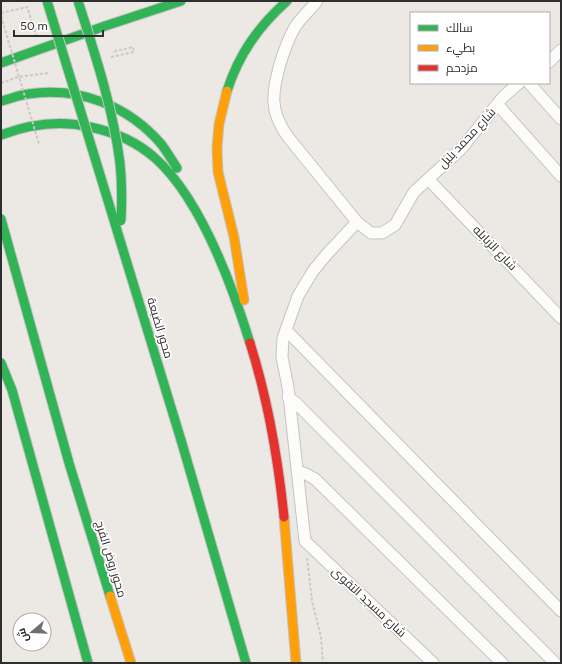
<svg xmlns="http://www.w3.org/2000/svg" width="562" height="664" viewBox="0 0 562 664" font-family="Figtree,Cairo,sans-serif">
	<style>
		.lines { fill: none; stroke-linecap: round; stroke-linejoin: round }
		.street-casing { stroke: #c5c4c5; stroke-width: 13 }
		.fast-casing { stroke: #c5c4c5; stroke-width: 11 }
		.slow-casing { stroke: #c5c4c5; stroke-width: 11 }
		.jam-casing { stroke: #c5c4c5; stroke-width: 11 }
		.path { stroke: #c9c9c8; stroke-width: 2; stroke-dasharray: 3 2; stroke-linecap: butt }
		.street { stroke: #fcfcfb; stroke-width: 11 }
		.fast { stroke: #30b455; stroke-width: 9 }
		.slow { stroke: #ff9f0a; stroke-width: 9 }
		.jam { stroke: #e5322d; stroke-width: 9 }
		.fast-bridge-casing { stroke: #c6c5c4; stroke-width: 11; stroke-linecap: butt }
		.path-bridge { stroke: #c9c9c8; stroke-width: 2; stroke-dasharray: 3 2; stroke-linecap: butt }
		.fast-bridge { stroke: #30b455; stroke-width: 9 }
		.labels { text-anchor: middle; dominant-baseline: central; stroke-width: 3.5; stroke-linejoin: round; paint-order: stroke }
		.street-label { font-size: 12px; fill: #2e2e2e; stroke: #fff }
	</style>
	<rect width="100%" height="100%" fill="#ece8e4"/>
	<g class="lines">
		<defs>
			<path id="street" d="M317 1C310 10 301 18 295 27 288 39 284 51 280 64 272 93 269 111 288 137L357 222
				M549 62 561 50
				M529 83 561 119
				M498 105 561 176
				M428 179 561 318
				M286 330 561 611
				M288 397 295 402 555 663
				M297 471 306 474 315 479 502 663
				M433 663 305 541 288 387 282 357 283 338 298 296 313 271 327 254 357 222 371 233H382L395 225 414 192 461 149 503 97 519 83"/>
			<path id="fast" d="M1 63 105 26 181 1
				M227 91C239 54 258 27 287 1
				M1 101C10 99 19 95 28 94 79 86 129 106 162 145 167 152 172 160 177 168
				M1 135C30 124 60 120 90 127 114 132 137 142 155 158 201 199 232 285 250 343
				M1 219 69 463 110 596
				M1 363 12 390 88 663
				M181 440 246 663"/>
			<path id="slow" d="M227 91 219 124 217 148 218 172 234 237 244 300
				M284 517 296 663
				M110 596 131 663"/>
			<path id="jam" d="M250 343C268 400 278 458 284 517"/>
		</defs>
		<use href="#street" class="street-casing"/>
		<use href="#fast" class="fast-casing"/>
		<use href="#slow" class="slow-casing"/>
		<use href="#jam" class="jam-casing"/>
		<path class="path" d="M1 13 27 7 37 37
			M111 57 134 52 133 47 112 52
			M1 83 18 77 48 73V75
			M307 558 312 601 321 637 323 663"/>
		<use href="#street" class="street"/>
		<use href="#fast" class="fast"/>
		<use href="#slow" class="slow"/>
		<use href="#jam" class="jam"/>
		<defs>
			<path id="fast-bridge" d="M47 1 181 440
				M78 1C95 54 113 108 120 163 122 182 122 202 121 221"/>
		</defs>
		<use href="#fast-bridge" class="fast-bridge-casing"/>
		<path class="path-bridge" d="M1 16 39 144"/>
		<use href="#fast-bridge" class="fast-bridge"/>
	</g>
	<g class="labels">
		<g class="street-label">
			<text transform="translate(467 138) rotate(-47)">شارع محمد بلبل</text>
			<text transform="translate(495 248) rotate(46)">شارع الزبابله</text>
			<text transform="translate(160 328) rotate(73)">محور الضبعة</text>
			<text transform="translate(111 559) rotate(73)">محور روض الفرج</text>
			<text transform="translate(369 602) rotate(43)">شارع مسجد التقوى</text>
		</g>
	</g>
	<rect width="562" height="664" fill="none" stroke="#2e2e2e" stroke-width="4"/>
	<rect x="410" y="12" width="140" height="72" fill="#ffffff" stroke="#ababab"/>
	<rect x="418" y="25" width="20" height="6" fill="#30b455" stroke="#ababab"/>
	<text x="446" y="32" font-size="12" fill="#2e2e2e">سالك</text>
	<rect x="418" y="45" width="20" height="6" fill="#ff9f0a" stroke="#ababab"/>
	<text x="446" y="52" font-size="12" fill="#2e2e2e">بطيء</text>
	<rect x="418" y="65" width="20" height="6" fill="#e5322d" stroke="#ababab"/>
	<text x="446" y="72" font-size="12" fill="#2e2e2e">مزدحم</text>
	<g transform="translate(32 632) rotate(251)"><circle r="19" fill="#ffffff" stroke="#ababab"/>
	<path d="M0-3L7 15L0 10L-7 15Z" fill="#706f6e"/>
	<text y="-6" font-size="11" font-weight="bold" text-anchor="middle" fill="#2e2e2e">ش</text>
	</g>
	<path d="M14 30v6h89v-6" fill="none" stroke="#2e2e2e" stroke-width="2"/>
	<text x="20" y="30" font-size="12" fill="#2e2e2e" stroke="#ffffff" stroke-width="3" paint-order="stroke">50 m</text>
</svg>
